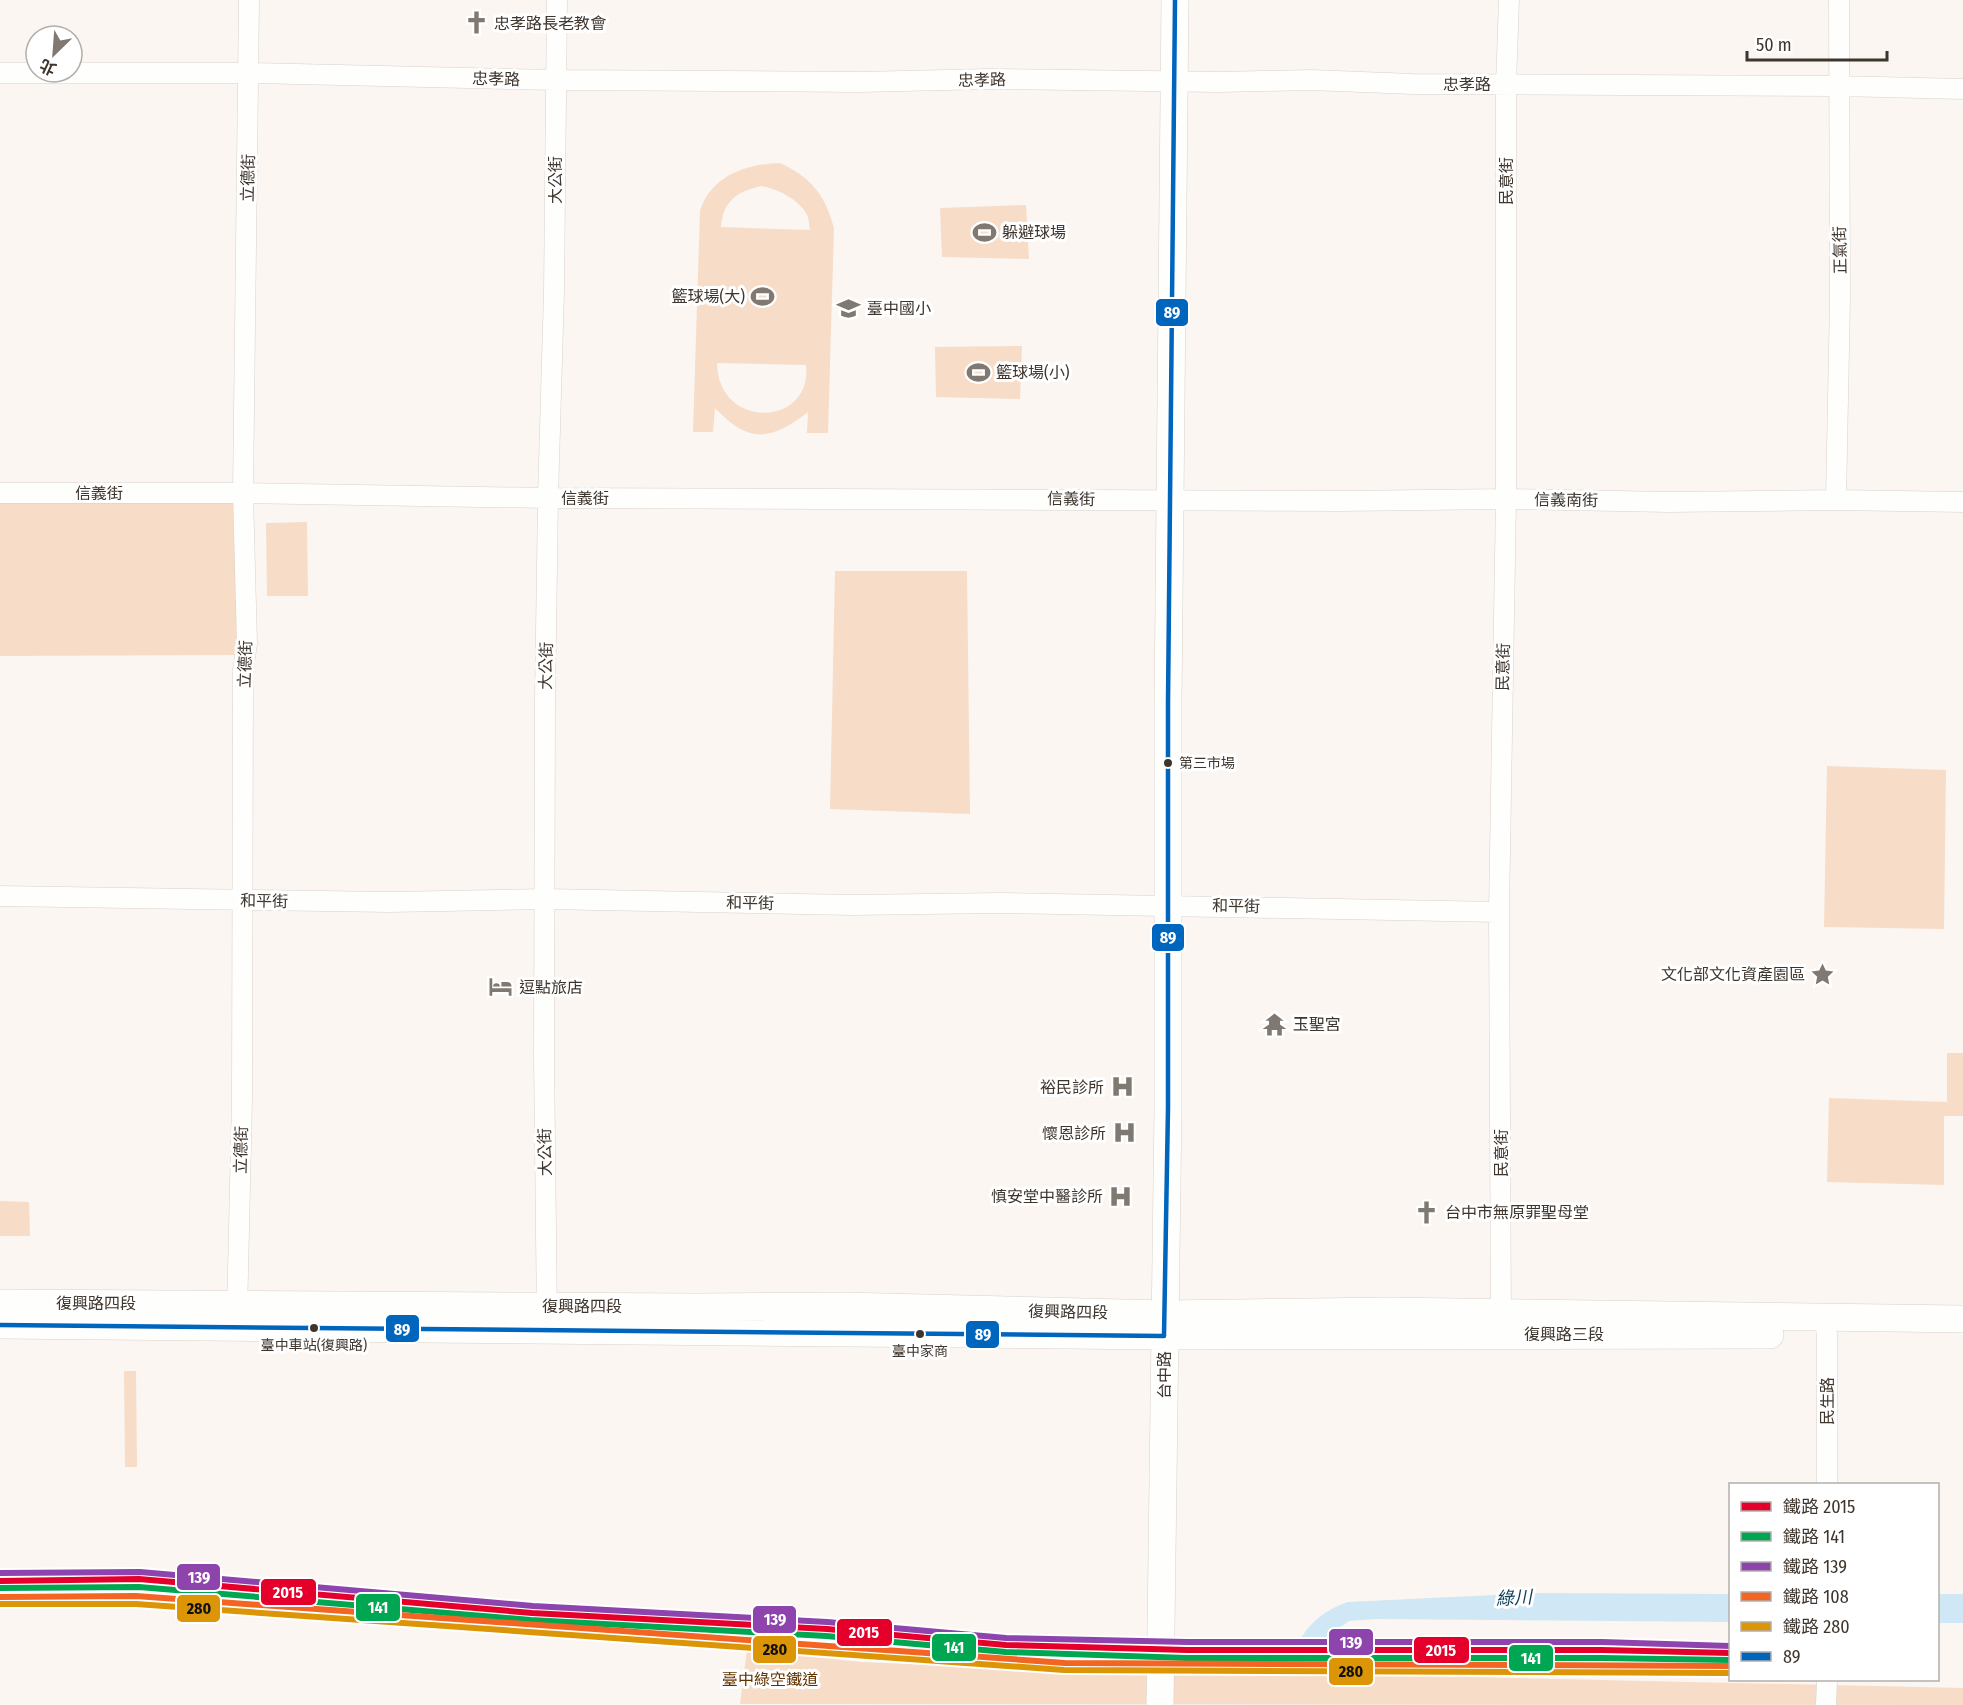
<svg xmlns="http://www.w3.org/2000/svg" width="1963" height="1705" viewBox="0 0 1963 1705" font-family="'Fira Sans Condensed','Noto Sans TC',sans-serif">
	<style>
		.green { fill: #f7dcc8; fill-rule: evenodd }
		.water { fill: #d0e7f5 }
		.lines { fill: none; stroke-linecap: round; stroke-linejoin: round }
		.street-casing { stroke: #d8d1cb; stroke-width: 21 }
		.secondary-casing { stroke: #d8d1cb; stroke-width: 28 }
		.street { stroke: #fefefd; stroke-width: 20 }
		.secondary { stroke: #fefefd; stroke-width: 27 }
		.bus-1-casing { stroke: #fff; stroke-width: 9 }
		.bus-1 { stroke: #0065bd; stroke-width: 4.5 }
		.rail-1-casing { stroke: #fff; stroke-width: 10 }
		.rail-2-casing { stroke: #fff; stroke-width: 10 }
		.rail-3-casing { stroke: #fff; stroke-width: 10 }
		.rail-4-casing { stroke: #fff; stroke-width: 10 }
		.rail-5-casing { stroke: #fff; stroke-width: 10 }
		.rail-1 { stroke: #e4002b; stroke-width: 6 }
		.rail-2 { stroke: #00a651; stroke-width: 6 }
		.rail-3 { stroke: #8e44ad; stroke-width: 6 }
		.rail-4 { stroke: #f26522; stroke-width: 6 }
		.rail-5 { stroke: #db9507; stroke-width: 6 }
		.bus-dot { fill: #3e352d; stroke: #fff; stroke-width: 2 }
		.labels { text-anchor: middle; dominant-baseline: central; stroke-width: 6; stroke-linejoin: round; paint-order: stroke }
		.bus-label { font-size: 14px; fill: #3e352d; stroke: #fff }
		.poi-label { font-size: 16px; fill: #3e352d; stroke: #fff; text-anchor: start }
		.street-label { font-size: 16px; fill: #3e352d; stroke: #fff }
		.park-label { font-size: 16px; fill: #613300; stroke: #fff }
		.water-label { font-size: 18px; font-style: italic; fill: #0b3c55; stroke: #fff }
		.line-badge { stroke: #fff; stroke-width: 2 }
		.badge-label { font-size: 16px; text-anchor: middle; font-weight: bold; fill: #fff }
		.pale-badge-label { font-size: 16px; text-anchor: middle; font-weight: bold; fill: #111 }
	</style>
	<rect width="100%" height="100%" fill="#fbf6f2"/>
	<path class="green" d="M780 163C812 178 825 195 834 228L828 433H807L808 412C770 441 749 444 715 408L713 432H693L700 211C711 176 746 164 780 163ZM762 186C777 189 799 199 807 215 809 219 809 225 810 230L721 227C723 201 737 191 762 186ZM717 363 806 365C813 427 718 431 717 363Z
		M1026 205 1029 259 942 257 940 208Z
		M1022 346 1020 399 936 397 935 347Z
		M238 499 239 655 0 656V500Z
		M307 522 308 596H267L266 523Z
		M835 571H967L970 814 830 809Z
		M1827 766 1946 770 1944 929 1824 927Z
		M1947 1053H1963V1116H1944V1185L1827 1182 1829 1098 1947 1102Z
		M0 1201 29 1202 30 1236H0Z
		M124 1371H136L137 1467H125Z
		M747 1650 861 1662 1081 1671 1295 1673 1963 1688V1705L740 1704Z"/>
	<path class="water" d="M1534 1593 1730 1594V1622L1376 1619 1349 1621 1324 1638 1315 1647H1295C1309 1624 1322 1611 1348 1602Z
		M1938 1594H1963V1623H1938Z"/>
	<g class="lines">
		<defs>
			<path id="street" d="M0 73H250L556 80 860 82 989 79 1221 82 1311 80 1413 84 1838 86 1963 89
				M0 493H243L548 498 1342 501 1506 499 1669 502 1836 500 1963 502
				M1836 500 1840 299 1839 0
				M0 896 390 902 545 899 852 905 1000 903 1499 912
				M237 1316 242 1099 243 670 247 644 243 493 249 0
				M1824 1318 1827 1335V1484
				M547 1320 544 1057 545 699 548 498 554 291 557 0
				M1501 1326 1499 912 1506 499V84L1509 0
				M1826 1705 1827 1680"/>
			<path id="secondary" d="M0 1303 697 1307 844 1306 1164 1314 1389 1311 1963 1319
				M0 1325 1164 1336 1770 1335
				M1160 1705 1168 1108V702L1175 0"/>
		</defs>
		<use href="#street" class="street-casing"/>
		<use href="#secondary" class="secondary-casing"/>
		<use href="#street" class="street"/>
		<use href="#secondary" class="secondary"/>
		<defs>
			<path id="bus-1" d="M0 1325 1164 1336 1168 1108V702L1175 0"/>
		</defs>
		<use href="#bus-1" class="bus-1-casing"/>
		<use href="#bus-1" class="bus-1"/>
		<defs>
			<path id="rail-1" d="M0 1581 139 1579 532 1613 827 1629 1006 1645 1187 1650H1602L1730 1653"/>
			<path id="rail-2" d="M0 1588 139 1587 531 1620 826 1636 1006 1652 1187 1658H1602L1730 1660"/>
			<path id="rail-3" d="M0 1573 140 1572 533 1606 827 1622 1006 1638 1187 1642H1602L1730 1646"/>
			<path id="rail-4" d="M0 1597 136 1596 1065 1663 1730 1666"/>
			<path id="rail-5" d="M0 1604H136L1064 1670 1730 1673"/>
		</defs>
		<use href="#rail-1" class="rail-1-casing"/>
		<use href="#rail-2" class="rail-2-casing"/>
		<use href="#rail-3" class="rail-3-casing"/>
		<use href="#rail-4" class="rail-4-casing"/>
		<use href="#rail-5" class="rail-5-casing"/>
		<use href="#rail-1" class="rail-1"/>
		<use href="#rail-2" class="rail-2"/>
		<use href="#rail-3" class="rail-3"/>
		<use href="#rail-4" class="rail-4"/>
		<use href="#rail-5" class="rail-5"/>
	</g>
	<defs>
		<symbol id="church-bare" viewBox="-9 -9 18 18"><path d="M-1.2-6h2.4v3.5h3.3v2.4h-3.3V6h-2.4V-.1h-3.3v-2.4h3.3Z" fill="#807972" stroke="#fff" stroke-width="2.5" paint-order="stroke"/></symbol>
		<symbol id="stadium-bare" viewBox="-9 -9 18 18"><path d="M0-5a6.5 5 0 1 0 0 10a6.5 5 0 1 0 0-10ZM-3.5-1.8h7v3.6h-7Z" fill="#807972" stroke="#fff" stroke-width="2.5" paint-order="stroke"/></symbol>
		<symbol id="school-bare" viewBox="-9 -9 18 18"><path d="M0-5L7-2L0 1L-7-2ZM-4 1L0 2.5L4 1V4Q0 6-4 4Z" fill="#807972" stroke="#fff" stroke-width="2.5" paint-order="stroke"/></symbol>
		<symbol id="sight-bare" viewBox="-9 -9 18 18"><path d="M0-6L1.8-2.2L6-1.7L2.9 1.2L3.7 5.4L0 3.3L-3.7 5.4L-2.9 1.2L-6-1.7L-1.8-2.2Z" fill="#807972" stroke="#fff" stroke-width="2.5" paint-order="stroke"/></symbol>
		<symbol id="hotel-bare" viewBox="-9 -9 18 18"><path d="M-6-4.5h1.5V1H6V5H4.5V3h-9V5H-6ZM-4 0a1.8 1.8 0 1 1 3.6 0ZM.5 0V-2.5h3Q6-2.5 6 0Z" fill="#807972" stroke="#fff" stroke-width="2.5" paint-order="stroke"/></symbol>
		<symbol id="temple-bare" viewBox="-9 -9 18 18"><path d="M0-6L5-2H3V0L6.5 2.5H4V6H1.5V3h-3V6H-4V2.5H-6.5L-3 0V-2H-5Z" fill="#807972" stroke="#fff" stroke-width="2.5" paint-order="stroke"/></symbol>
		<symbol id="hospital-bare" viewBox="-9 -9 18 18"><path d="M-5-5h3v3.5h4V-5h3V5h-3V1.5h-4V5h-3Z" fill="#807972" stroke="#fff" stroke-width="2.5" paint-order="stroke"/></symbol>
	</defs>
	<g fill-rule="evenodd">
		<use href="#church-bare" x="460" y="6" width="33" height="33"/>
		<use href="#stadium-bare" x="968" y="216" width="33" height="33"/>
		<use href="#stadium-bare" x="746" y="280" width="33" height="33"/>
		<use href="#school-bare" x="832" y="292" width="33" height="33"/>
		<use href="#stadium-bare" x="962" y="356" width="33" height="33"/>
		<use href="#sight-bare" x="1806" y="958" width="33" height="33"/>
		<use href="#hotel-bare" x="484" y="970" width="33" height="33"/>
		<use href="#temple-bare" x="1258" y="1008" width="33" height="33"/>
		<use href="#hospital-bare" x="1106" y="1070" width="33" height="33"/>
		<use href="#hospital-bare" x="1108" y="1116" width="33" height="33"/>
		<use href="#hospital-bare" x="1104" y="1180" width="33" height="33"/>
		<use href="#church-bare" x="1410" y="1196" width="33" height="33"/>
	</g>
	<g class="bus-dot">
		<circle cx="1168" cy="763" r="5"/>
		<circle cx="314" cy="1328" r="5"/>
		<circle cx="920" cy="1334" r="5"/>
	</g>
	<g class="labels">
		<g class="bus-label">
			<text x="1179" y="763" text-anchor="start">第三市場</text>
			<text x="314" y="1345">臺中車站(復興路)</text>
			<text x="920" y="1351">臺中家商</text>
		</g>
		<g class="poi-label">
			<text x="494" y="23">忠孝路長老教會</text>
			<text x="1002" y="232">躲避球場</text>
			<text x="745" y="296" text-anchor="end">籃球場(大)</text>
			<text x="867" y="308">臺中國小</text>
			<text x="996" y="372">籃球場(小)</text>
			<text x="1805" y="974" text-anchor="end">文化部文化資產園區</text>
			<text x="519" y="987">逗點旅店</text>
			<text x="1293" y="1024">玉聖宮</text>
			<text x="1104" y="1087" text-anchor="end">裕民診所</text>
			<text x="1106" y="1133" text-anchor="end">懷恩診所</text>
			<text x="1103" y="1196" text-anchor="end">慎安堂中醫診所</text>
			<text x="1445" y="1212">台中市無原罪聖母堂</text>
		</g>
		<g class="street-label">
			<text transform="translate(496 79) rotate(1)">忠孝路</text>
			<text transform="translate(982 80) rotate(-1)">忠孝路</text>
			<text x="1467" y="84">忠孝路</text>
			<text transform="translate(248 178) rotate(-89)">立德街</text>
			<text transform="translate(555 180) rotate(-90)">大公街</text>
			<text transform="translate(1506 181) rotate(-90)">民意街</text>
			<text transform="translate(1840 250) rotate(-91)">正氣街</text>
			<text x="99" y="493">信義街</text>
			<text x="585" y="498">信義街</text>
			<text transform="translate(1071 499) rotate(1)">信義街</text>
			<text transform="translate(1566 500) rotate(1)">信義南街</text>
			<text transform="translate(245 664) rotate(-88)">立德街</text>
			<text transform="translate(546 666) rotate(-89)">大公街</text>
			<text transform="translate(1503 667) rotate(-89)">民意街</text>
			<text transform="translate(264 901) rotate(1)">和平街</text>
			<text transform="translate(750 903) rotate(1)">和平街</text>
			<text transform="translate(1236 906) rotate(1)">和平街</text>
			<text transform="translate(241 1150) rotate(-89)">立德街</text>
			<text transform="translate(545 1152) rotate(-91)">大公街</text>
			<text transform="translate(1501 1153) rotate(-90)">民意街</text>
			<text x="96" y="1303">復興路四段</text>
			<text x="582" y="1306">復興路四段</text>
			<text transform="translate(1068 1312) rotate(1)">復興路四段</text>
			<text x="1564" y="1334">復興路三段</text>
			<text transform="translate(1164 1375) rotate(-90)">台中路</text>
			<text transform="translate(1827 1401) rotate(-90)">民生路</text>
		</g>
		<g class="park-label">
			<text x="770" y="1679">臺中綠空鐵道</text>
		</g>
		<g class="water-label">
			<text transform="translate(1514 1598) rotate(-3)">綠川</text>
		</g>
	</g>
	<g class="line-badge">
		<rect x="1155" y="298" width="34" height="29" rx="6" fill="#0065bd"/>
		<rect x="1151" y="923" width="34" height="29" rx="6" fill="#0065bd"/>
		<rect x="385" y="1314" width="35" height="29" rx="6" fill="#0065bd"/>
		<rect x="965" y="1320" width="35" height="29" rx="6" fill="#0065bd"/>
		<rect x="176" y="1563" width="45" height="28" rx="6" fill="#8e44ad"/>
		<rect x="260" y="1578" width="57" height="28" rx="6" fill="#e4002b"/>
		<rect x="355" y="1593" width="46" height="29" rx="6" fill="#00a651"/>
		<rect x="176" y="1594" width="45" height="29" rx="6" fill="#db9507"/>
		<rect x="752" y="1605" width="45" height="29" rx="6" fill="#8e44ad"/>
		<rect x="836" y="1618" width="57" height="29" rx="6" fill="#e4002b"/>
		<rect x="1328" y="1628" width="46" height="28" rx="6" fill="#8e44ad"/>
		<rect x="931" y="1633" width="46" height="29" rx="6" fill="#00a651"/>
		<rect x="752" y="1635" width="45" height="29" rx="6" fill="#db9507"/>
		<rect x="1413" y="1636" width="57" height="28" rx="6" fill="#e4002b"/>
		<rect x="1508" y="1644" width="46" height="28" rx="6" fill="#00a651"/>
		<rect x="1328" y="1657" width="46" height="29" rx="6" fill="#db9507"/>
	</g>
	<g class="badge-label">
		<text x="1172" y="318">89</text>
		<text x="1168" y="943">89</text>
		<text x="402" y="1335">89</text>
		<text x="983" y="1340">89</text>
		<text x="199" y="1583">139</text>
		<text x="288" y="1598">2015</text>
		<text x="378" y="1613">141</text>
		<text x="775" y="1625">139</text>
		<text x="864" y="1638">2015</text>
		<text x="1351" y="1648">139</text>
		<text x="954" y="1653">141</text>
		<text x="1441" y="1656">2015</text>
		<text x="1531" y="1664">141</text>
	</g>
	<g class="pale-badge-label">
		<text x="199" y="1614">280</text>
		<text x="775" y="1655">280</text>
		<text x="1351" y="1677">280</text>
	</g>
	<rect x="1729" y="1483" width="210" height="198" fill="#ffffff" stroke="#b2aeab" stroke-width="1.5"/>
	<rect x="1741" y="1502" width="30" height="9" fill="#e4002b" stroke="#b2aeab" stroke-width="1.5"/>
	<text x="1783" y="1513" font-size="18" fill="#3e352d">鐵路 2015</text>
	<rect x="1741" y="1532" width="30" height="9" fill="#00a651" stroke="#b2aeab" stroke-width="1.5"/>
	<text x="1783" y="1543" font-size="18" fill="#3e352d">鐵路 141</text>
	<rect x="1741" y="1562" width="30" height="9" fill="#8e44ad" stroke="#b2aeab" stroke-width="1.5"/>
	<text x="1783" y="1573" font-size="18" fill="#3e352d">鐵路 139</text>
	<rect x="1741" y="1592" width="30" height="9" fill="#f26522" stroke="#b2aeab" stroke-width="1.5"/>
	<text x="1783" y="1603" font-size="18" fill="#3e352d">鐵路 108</text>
	<rect x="1741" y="1622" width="30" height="9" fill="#db9507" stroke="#b2aeab" stroke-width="1.5"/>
	<text x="1783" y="1633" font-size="18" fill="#3e352d">鐵路 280</text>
	<rect x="1741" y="1652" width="30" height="9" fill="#0065bd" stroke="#b2aeab" stroke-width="1.5"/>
	<text x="1783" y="1663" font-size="18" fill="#3e352d">89</text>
	<g transform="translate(54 54) rotate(205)"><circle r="28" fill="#ffffff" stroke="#b2aeab" stroke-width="1.5"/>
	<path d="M0-4.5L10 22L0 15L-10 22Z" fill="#807972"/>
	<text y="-9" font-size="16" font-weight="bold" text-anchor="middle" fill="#3e352d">北</text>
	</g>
	<path d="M1747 51v9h140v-9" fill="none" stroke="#3e352d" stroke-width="3"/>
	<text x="1756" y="51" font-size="18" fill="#3e352d" stroke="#ffffff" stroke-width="4.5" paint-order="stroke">50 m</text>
</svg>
